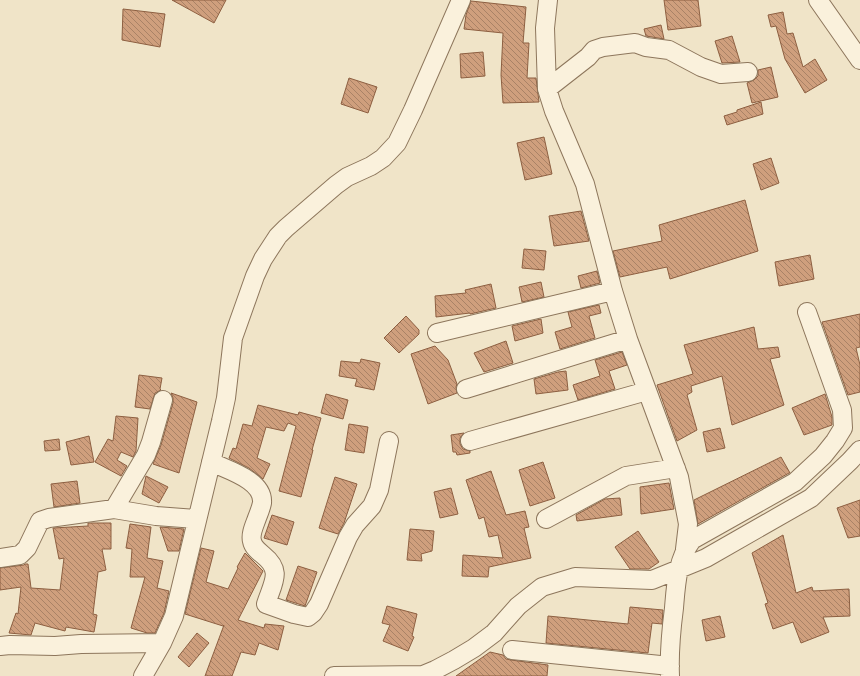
<svg xmlns="http://www.w3.org/2000/svg" width="860" height="676" viewBox="0 0 860 676" font-family="'Libre Baskerville',serif">
	<style>
		.building { fill: url(#building-back-hatch); stroke: #8d5f41 }
		.lines { fill: none; stroke-linecap: round; stroke-linejoin: round }
		.minor-casing { stroke: #8d765c; stroke-width: 20 }
		.minor { stroke: #faf1dc; stroke-width: 18 }
	</style>
	<defs>
		<pattern id="building-back-hatch" width="6" height="6" patternUnits="userSpaceOnUse"><rect width="6" height="6" fill="#cf9f7d"/><path d="M-1 5l2 2M0 0l6 6M5-1l2 2" fill="none" stroke="#a98266"/></pattern>
	</defs>
	<rect width="100%" height="100%" fill="#f0e4c8"/>
	<path class="building" d="M172 0H226L214 23Z
		M664 0H698L701 26 668 30Z
		M471 1 526 7 523 43H529L527 78H536L539 102 503 103 501 75 503 33 464 29 466 15Z
		M123 9 165 14 160 47 122 40Z
		M783 12 787 34 793 33 803 67 815 59 827 80 805 93 785 59 776 26 771 27 768 15Z
		M661 25 664 39 646 36 644 29Z
		M732 36 740 62 722 63 715 41Z
		M483 52 485 76 461 78 460 54Z
		M771 67 778 97 752 103 747 83 754 80 758 76V70Z
		M349 78 377 87 368 113 341 104Z
		M761 102 763 114 727 125 724 116 737 112V110Z
		M544 137 552 174 525 180 517 143Z
		M771 158 779 183 761 190 753 164Z
		M745 200 758 251 670 279 667 267 620 277 613 251 662 241 659 225Z
		M581 211 589 241 554 246 549 216Z
		M524 249 546 251 544 270 522 268Z
		M810 255 814 279 779 286 775 262Z
		M597 271 600 283 581 288 578 276Z
		M541 282 544 297 522 302 519 287Z
		M491 284 496 308 470 314V313L436 317 435 296 466 293 465 290Z
		M599 305 601 313 589 316 595 338 560 349 555 332 572 327 568 312Z
		M860 314V347L856 348 860 365V392L848 395 822 322Z
		M406 316 419 330V334L399 353 384 338Z
		M541 319 543 333 515 341 512 326Z
		M754 327 758 349 778 347 780 357 770 359 784 405 732 425 722 376 691 386 692 392 687 395 697 430 677 441 657 385 693 374 684 345Z
		M506 341 513 363 484 372 474 353Z
		M435 346 448 360 457 384 456 387 457 393 428 404 411 354Z
		M622 352 627 365 609 371 615 389 578 400 573 385 600 376 595 360Z
		M361 359 380 363 374 390 355 386 357 379 339 376 341 361 360 363Z
		M566 371 568 390 536 394 534 379 558 372Z
		M139 375 162 378 160 389 161 390 155 393 150 409 135 407Z
		M171 393 197 402 179 473 153 464 161 445 173 403V398Z
		M326 394 348 400 343 419 321 413Z
		M825 394 832 417V425L804 435 792 408Z
		M258 405 298 415 299 412 321 418 312 450H313L301 497 279 491 296 426 288 423 284 431 266 427 257 458 270 464 263 479 249 468 229 458 233 448 236 449 243 424 252 426Z
		M116 416 138 418 136 451 133 457 121 452 117 460 127 466 121 476 95 462 108 439 113 441Z
		M349 424 368 427 364 453 345 450Z
		M720 428 725 448 707 452 703 432Z
		M464 433 460 438V444L463 449 470 451V453L457 455 456 452H453L451 435Z
		M89 436 94 462 71 465 66 442Z
		M59 439 60 450 45 451 44 441Z
		M781 457 790 473H789L698 524 694 500Z
		M543 462 555 498 530 506 519 470Z
		M491 471 506 515 525 511 529 527 524 528 531 558 489 567 488 577 462 576 463 555 503 558 498 535 489 537 484 517 479 519 466 480Z
		M146 476 168 487 159 503 142 494Z
		M335 477 357 484 344 523 338 534 319 528Z
		M77 481 80 503 54 507 51 484Z
		M669 483 674 509 641 514 640 487Z
		M451 488 458 514 440 518 434 492Z
		M620 498 622 515 577 521 576 515 605 499Z
		M860 500V536L848 538 837 508Z
		M272 515 294 522 287 545 264 538Z
		M88 523H111V549H102L106 570 98 572 93 614 97 615 94 632 66 627 65 631 35 623 31 635 9 633 16 613 18 614 21 587 0 590V568L24 565 25 564H28L31 588 60 590 64 558 59 559 53 528 88 526Z
		M130 524 151 527 147 558 163 561 157 588 169 591 164 613 155 633H147L131 628 145 577H130L132 549 126 548Z
		M160 527 184 529 179 551H168Z
		M410 529 434 531 432 551 421 554 422 561 407 560Z
		M638 531 659 562 649 569H630L615 547Z
		M783 535 796 593 812 587 813 591 849 589 850 616 823 617 829 632 801 643 793 622 773 629 765 604 768 603 752 553Z
		M201 548 214 551 206 582 228 589 238 568 237 567 245 553 263 571 238 620 264 628 265 624 284 626 278 650 259 643 255 655 241 652 232 676H205L224 625 223 626 185 614Z
		M298 566 317 572 305 606 286 600Z
		M387 606 417 614 412 636 414 637 408 651 383 641 390 625 382 623Z
		M630 607 663 610 662 624 652 623 648 653 546 643 548 616 628 624Z
		M720 616 725 637 706 641 702 620Z
		M197 633 209 643 189 667 178 657Z
		M490 652 503 655 506 659 511 660 548 665 547 676H456Z"/>
	<g class="lines">
		<defs>
			<path id="minor" d="M548 0 545 28 547 89 554 111 585 184 613 291 628 339 679 477 688 524 685 549
				M818 0 860 60
				M547 89 588 57 594 50 603 47 635 43 646 47 669 50 701 67 721 74 748 72
				M437 333 613 291
				M466 389 628 339
				M470 441 647 391
				M211 462C227 470 264 480 262 503 261 508 259 513 257 518 255 524 250 534 252 541 253 547 258 551 263 555 283 571 273 582 266 604L294 614 308 617 313 613 319 604 348 537 355 525 372 506 379 490 389 441
				M114 509 146 455 151 442 163 400
				M546 519 626 476 676 468
				M0 558 20 555 27 548 40 521 49 518 114 509 156 516 196 519
				M0 646 10 645 55 646 81 644 162 643
				M512 650 670 666
				M143 676 162 643 174 616 221 421 226 398 233 338 255 276 263 259 278 236 286 228 336 185 347 177 371 166 383 158 397 143 413 110 461 0
				M334 676 423 675 435 670 454 660 474 648 494 633 518 606 542 587 575 577 652 580 706 558 811 498 850 461 860 450
				M670 676C669 653 671 631 674 608 676 584 677 560 692 540L795 482 823 456 835 441 843 428 842 410 807 312"/>
		</defs>
		<use href="#minor" class="minor-casing"/>
		<use href="#minor" class="minor"/>
	</g>
</svg>
